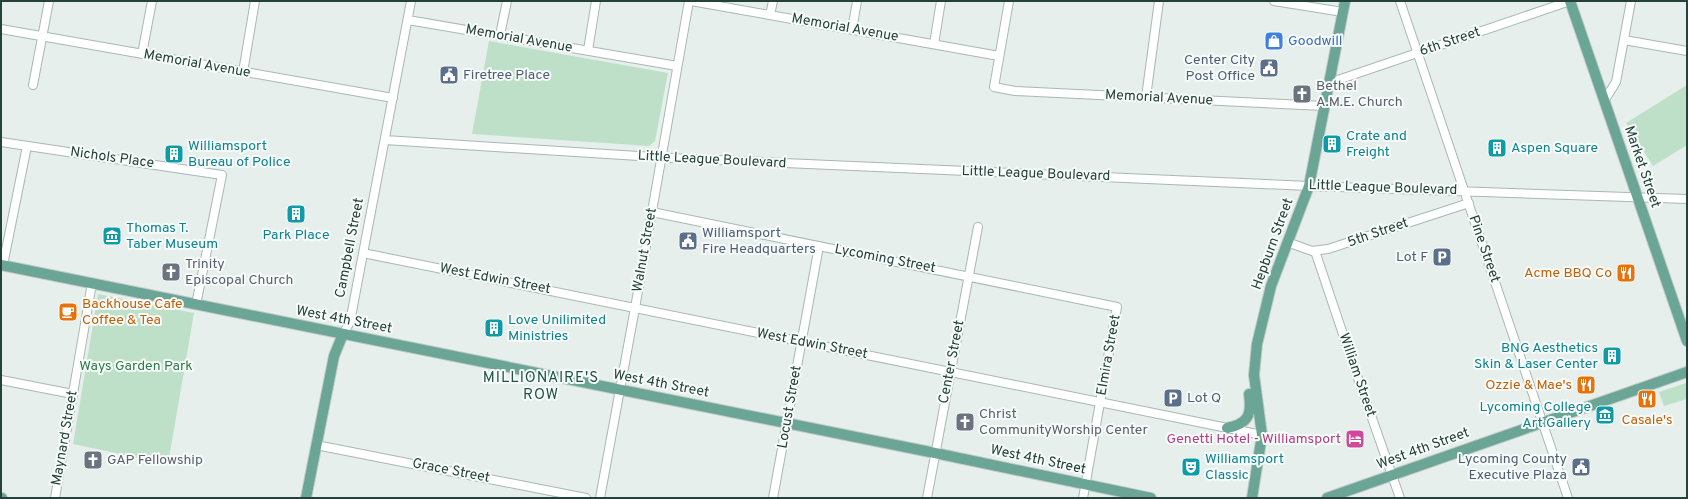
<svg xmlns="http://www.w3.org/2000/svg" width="1688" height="499" viewBox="0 0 1688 499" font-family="Overpass,sans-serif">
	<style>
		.green { fill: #bfe0c8 }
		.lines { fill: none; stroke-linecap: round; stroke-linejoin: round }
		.minor-casing { stroke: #a8b8b2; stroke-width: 10 }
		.major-casing { stroke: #c2cac8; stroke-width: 12 }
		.minor { stroke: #fff; stroke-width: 8 }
		.major { stroke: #6aa596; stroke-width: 10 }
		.labels { text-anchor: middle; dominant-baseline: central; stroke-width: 4; stroke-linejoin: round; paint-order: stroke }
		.street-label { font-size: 14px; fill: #24423a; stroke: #f7fbf9 }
		.shop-label { font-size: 14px; fill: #366cbe; stroke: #f7fbf9; text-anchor: start }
		.service-label { font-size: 14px; fill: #4e5e75; stroke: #f7fbf9; text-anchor: end }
		.worship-label { font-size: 14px; fill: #5b616d; stroke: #f7fbf9; text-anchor: start }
		.culture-label { font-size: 14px; fill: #0d838f; stroke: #f7fbf9; text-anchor: start }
		.food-label { font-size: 14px; fill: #c56008; stroke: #f7fbf9; text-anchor: end }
		.park-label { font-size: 14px; fill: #2d7a4b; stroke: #f7fbf9 }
		.hotel-label { font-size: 14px; fill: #b23c85; stroke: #f7fbf9; text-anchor: end }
		.neighbourhood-label { font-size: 15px; letter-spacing: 1px; fill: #1f5548; stroke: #f7fbf9 }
	</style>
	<rect width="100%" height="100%" fill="#e6efeb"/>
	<path class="green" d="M489 41 668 73 655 141 649 146 472 134Z
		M1687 85V145L1653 166 1626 123Z
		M98 294 194 313 168 464 73 444Z
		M1686 383 1687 399 1664 406 1659 392Z"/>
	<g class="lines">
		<defs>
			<path id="minor" d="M691 1 999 56
				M1009 1 994 87 1015 91 1324 106
				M1274 1 1343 12
				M1400 1 1568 498
				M770 15 773 1
				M408 20 677 66
				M1 29 393 98
				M852 30 857 1
				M500 35 507 1
				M1624 40 1687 51
				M934 44 941 1
				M588 50 596 1
				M142 54 152 1
				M243 72 255 1
				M1329 83 1570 1
				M33 85 49 1
				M1146 97 1159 1
				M1604 101 1616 82 1631 1
				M385 140 670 158 1309 186 1687 199
				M1 142 222 175 196 305
				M652 212 1117 307 1083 498
				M1287 242 1312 251 1328 249 1469 203
				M1315 251 1352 361 1400 498
				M363 253 1262 435
				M3 265 27 146
				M343 334 350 322 411 1
				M1 380 73 394
				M316 445 586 498
				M55 498 92 283
				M600 498 635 308 689 1
				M773 498 819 246
				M927 498 978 227"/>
			<path id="major" d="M1570 1 1687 341
				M1 265 935 453 1151 498
				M1227 428C1248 424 1252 415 1249 394
				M1 498H2
				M306 498 334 356 343 334
				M1252 498 1262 435 1254 375 1257 344 1271 286 1309 186 1345 1
				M1327 498 1687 372"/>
		</defs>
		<use href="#minor" class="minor-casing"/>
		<use href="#major" class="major-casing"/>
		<use href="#minor" class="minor"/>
		<use href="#major" class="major"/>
	</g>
	<defs>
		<symbol id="shop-square" viewBox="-11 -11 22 22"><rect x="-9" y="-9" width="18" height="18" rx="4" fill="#3f7fe0" stroke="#f7fbf9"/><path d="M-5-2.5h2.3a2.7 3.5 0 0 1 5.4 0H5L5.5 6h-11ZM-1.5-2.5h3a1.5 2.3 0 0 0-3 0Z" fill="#fff"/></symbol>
		<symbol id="civic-square" viewBox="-11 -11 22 22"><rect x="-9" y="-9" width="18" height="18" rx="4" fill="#5c6f8a" stroke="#f7fbf9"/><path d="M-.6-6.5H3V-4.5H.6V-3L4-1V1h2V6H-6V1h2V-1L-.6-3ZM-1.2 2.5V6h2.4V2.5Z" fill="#fff"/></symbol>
		<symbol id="church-square" viewBox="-11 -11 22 22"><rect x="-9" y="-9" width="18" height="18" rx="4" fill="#6b7280" stroke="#f7fbf9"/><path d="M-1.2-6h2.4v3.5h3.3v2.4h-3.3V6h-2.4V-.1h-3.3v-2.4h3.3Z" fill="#fff"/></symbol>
		<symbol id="building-square" viewBox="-11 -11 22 22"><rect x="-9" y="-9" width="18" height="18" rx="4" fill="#0f9aa8" stroke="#f7fbf9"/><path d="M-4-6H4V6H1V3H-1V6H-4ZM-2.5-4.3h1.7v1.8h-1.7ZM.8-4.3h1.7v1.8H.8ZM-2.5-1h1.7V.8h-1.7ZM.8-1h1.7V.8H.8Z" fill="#fff"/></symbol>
		<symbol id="museum-square" viewBox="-11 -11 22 22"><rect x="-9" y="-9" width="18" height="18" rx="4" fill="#0f9aa8" stroke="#f7fbf9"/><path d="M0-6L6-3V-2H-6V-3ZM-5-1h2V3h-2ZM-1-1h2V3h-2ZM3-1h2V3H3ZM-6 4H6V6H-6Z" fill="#fff"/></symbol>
		<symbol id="parking-square" viewBox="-11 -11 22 22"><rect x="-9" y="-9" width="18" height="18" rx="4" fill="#5c6f8a" stroke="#f7fbf9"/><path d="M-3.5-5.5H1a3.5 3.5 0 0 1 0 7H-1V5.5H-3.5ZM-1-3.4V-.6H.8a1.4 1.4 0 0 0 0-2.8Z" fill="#fff"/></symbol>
		<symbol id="restaurant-square" viewBox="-11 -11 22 22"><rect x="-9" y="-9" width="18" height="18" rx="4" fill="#e8710a" stroke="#f7fbf9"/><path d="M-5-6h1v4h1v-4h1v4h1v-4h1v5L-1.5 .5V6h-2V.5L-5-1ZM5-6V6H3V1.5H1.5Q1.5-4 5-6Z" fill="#fff"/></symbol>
		<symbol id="cafe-square" viewBox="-11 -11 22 22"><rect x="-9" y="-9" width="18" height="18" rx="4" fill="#e8710a" stroke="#f7fbf9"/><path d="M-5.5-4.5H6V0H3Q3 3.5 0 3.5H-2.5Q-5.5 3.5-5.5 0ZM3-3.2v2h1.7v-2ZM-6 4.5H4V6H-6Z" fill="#fff"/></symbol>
		<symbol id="hotel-square" viewBox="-11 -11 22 22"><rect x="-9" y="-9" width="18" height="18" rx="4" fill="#d1479c" stroke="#f7fbf9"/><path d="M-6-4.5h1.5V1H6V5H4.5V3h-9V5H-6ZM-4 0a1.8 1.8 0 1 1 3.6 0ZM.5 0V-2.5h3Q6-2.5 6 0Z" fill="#fff"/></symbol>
		<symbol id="theatre-square" viewBox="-11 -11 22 22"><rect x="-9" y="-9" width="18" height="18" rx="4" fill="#0f9aa8" stroke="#f7fbf9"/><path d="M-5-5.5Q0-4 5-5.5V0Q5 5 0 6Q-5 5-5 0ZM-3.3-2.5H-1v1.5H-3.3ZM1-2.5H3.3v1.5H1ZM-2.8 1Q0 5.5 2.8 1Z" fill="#fff"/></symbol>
	</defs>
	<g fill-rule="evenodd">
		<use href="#shop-square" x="1263" y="30" width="22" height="22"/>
		<use href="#civic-square" x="1258" y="57" width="22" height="22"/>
		<use href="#civic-square" x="438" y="64" width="22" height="22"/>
		<use href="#church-square" x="1291" y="83" width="22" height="22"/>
		<use href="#building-square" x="1321" y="133" width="22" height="22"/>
		<use href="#building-square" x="1486" y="137" width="22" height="22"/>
		<use href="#building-square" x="163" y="143" width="22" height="22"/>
		<use href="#building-square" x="285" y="203" width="22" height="22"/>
		<use href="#museum-square" x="101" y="225" width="22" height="22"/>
		<use href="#civic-square" x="677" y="230" width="22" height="22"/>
		<use href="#parking-square" x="1431" y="246" width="22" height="22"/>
		<use href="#church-square" x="160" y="261" width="22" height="22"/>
		<use href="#restaurant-square" x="1615" y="262" width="22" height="22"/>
		<use href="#cafe-square" x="57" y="301" width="22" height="22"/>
		<use href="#building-square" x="483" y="317" width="22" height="22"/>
		<use href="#building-square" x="1601" y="345" width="22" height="22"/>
		<use href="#restaurant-square" x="1575" y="374" width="22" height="22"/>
		<use href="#parking-square" x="1162" y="387" width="22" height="22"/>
		<use href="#restaurant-square" x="1636" y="388" width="22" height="22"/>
		<use href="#museum-square" x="1594" y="404" width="22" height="22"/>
		<use href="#church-square" x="954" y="411" width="22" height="22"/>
		<use href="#hotel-square" x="1344" y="428" width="22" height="22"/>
		<use href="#church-square" x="82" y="449" width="22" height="22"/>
		<use href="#theatre-square" x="1180" y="456" width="22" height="22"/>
		<use href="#civic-square" x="1570" y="456" width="22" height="22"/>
	</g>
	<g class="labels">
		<g class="street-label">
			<text transform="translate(845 28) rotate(10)">Memorial Avenue</text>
			<text transform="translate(519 39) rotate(10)">Memorial Avenue</text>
			<text transform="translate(1450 42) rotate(-19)">6th Street</text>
			<text transform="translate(197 64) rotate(10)">Memorial Avenue</text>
			<text transform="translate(1159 98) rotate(3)">Memorial Avenue</text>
			<text transform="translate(112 158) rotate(8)">Nichols Place</text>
			<text transform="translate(712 160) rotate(3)">Little League Boulevard</text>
			<text transform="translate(1642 167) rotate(71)">Market Street</text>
			<text transform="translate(1036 174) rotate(2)">Little League Boulevard</text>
			<text transform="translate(1383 188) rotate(2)">Little League Boulevard</text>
			<text transform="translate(1378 233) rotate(-19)">5th Street</text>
			<text transform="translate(1273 244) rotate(-70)">Hepburn Street</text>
			<text transform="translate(350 248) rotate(-79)">Campbell Street</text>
			<text transform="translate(1484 249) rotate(71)">Pine Street</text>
			<text transform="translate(645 250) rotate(-80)">Walnut Street</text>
			<text transform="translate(885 259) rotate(11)">Lycoming Street</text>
			<text transform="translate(495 279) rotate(11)">West Edwin Street</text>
			<text transform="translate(344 320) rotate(11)">West 4th Street</text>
			<text transform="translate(812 344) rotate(11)">West Edwin Street</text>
			<text transform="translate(1109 355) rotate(-80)">Elmira Street</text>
			<text transform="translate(952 362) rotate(-79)">Center Street</text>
			<text transform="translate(1357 375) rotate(71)">William Street</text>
			<text transform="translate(661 384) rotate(11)">West 4th Street</text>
			<text transform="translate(790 407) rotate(-80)">Locust Street</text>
			<text transform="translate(65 438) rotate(-80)">Maynard Street</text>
			<text transform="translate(1423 449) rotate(-20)">West 4th Street</text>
			<text transform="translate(1038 460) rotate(12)">West 4th Street</text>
			<text transform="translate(451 471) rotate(11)">Grace Street</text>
		</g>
		<g class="shop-label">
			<text x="1288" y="41">Goodwill</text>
		</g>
		<g class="service-label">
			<text x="1255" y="60">Center City<tspan x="1255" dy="16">Post Office</tspan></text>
			<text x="463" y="75" text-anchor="start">Firetree Place</text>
			<text x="702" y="233" text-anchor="start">Williamsport<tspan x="702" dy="16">Fire Headquarters</tspan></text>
			<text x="1428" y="257">Lot F</text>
			<text x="1187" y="398" text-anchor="start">Lot Q</text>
			<text x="1567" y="459">Lycoming County<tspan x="1567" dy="16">Executive Plaza</tspan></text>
		</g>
		<g class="worship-label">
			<text x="1316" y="86">Bethel<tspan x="1316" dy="16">A.M.E. Church</tspan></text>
			<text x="185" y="264">Trinity<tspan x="185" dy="16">Episcopal Church</tspan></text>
			<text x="979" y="414">Christ<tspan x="979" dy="16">CommunityWorship Center</tspan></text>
			<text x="107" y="460">GAP Fellowship</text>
		</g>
		<g class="culture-label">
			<text x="1346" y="136">Crate and<tspan x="1346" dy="16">Freight</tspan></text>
			<text x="188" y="146">Williamsport<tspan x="188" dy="16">Bureau of Police</tspan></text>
			<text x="1511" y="148">Aspen Square</text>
			<text x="126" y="228">Thomas T.<tspan x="126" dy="16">Taber Museum</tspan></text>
			<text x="296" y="235" text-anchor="middle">Park Place</text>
			<text x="508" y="320">Love Unilimited<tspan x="508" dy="16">Ministries</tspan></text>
			<text x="1598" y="348" text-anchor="end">BNG Aesthetics<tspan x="1598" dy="16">Skin &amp; Laser Center</tspan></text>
			<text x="1591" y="407" text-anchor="end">Lycoming College<tspan x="1591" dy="16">Art Gallery</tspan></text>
			<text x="1205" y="459">Williamsport<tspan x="1205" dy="16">Classic</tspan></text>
		</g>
		<g class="food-label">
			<text x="1612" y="273">Acme BBQ Co</text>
			<text x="82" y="304" text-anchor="start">Backhouse Cafe<tspan x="82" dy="16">Coffee &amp; Tea</tspan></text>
			<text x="1572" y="385">Ozzie &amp; Mae's</text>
			<text x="1647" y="420" text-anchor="middle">Casale's</text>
		</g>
		<g class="park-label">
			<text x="136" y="366">Ways Garden Park</text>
		</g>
		<g class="hotel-label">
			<text x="1341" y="439">Genetti Hotel - Williamsport</text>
		</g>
		<g class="neighbourhood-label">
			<text x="541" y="378">MILLIONAIRE'S<tspan x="541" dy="17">ROW</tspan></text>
		</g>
	</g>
	<rect width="1688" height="499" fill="none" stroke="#24423a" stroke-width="4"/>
</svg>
